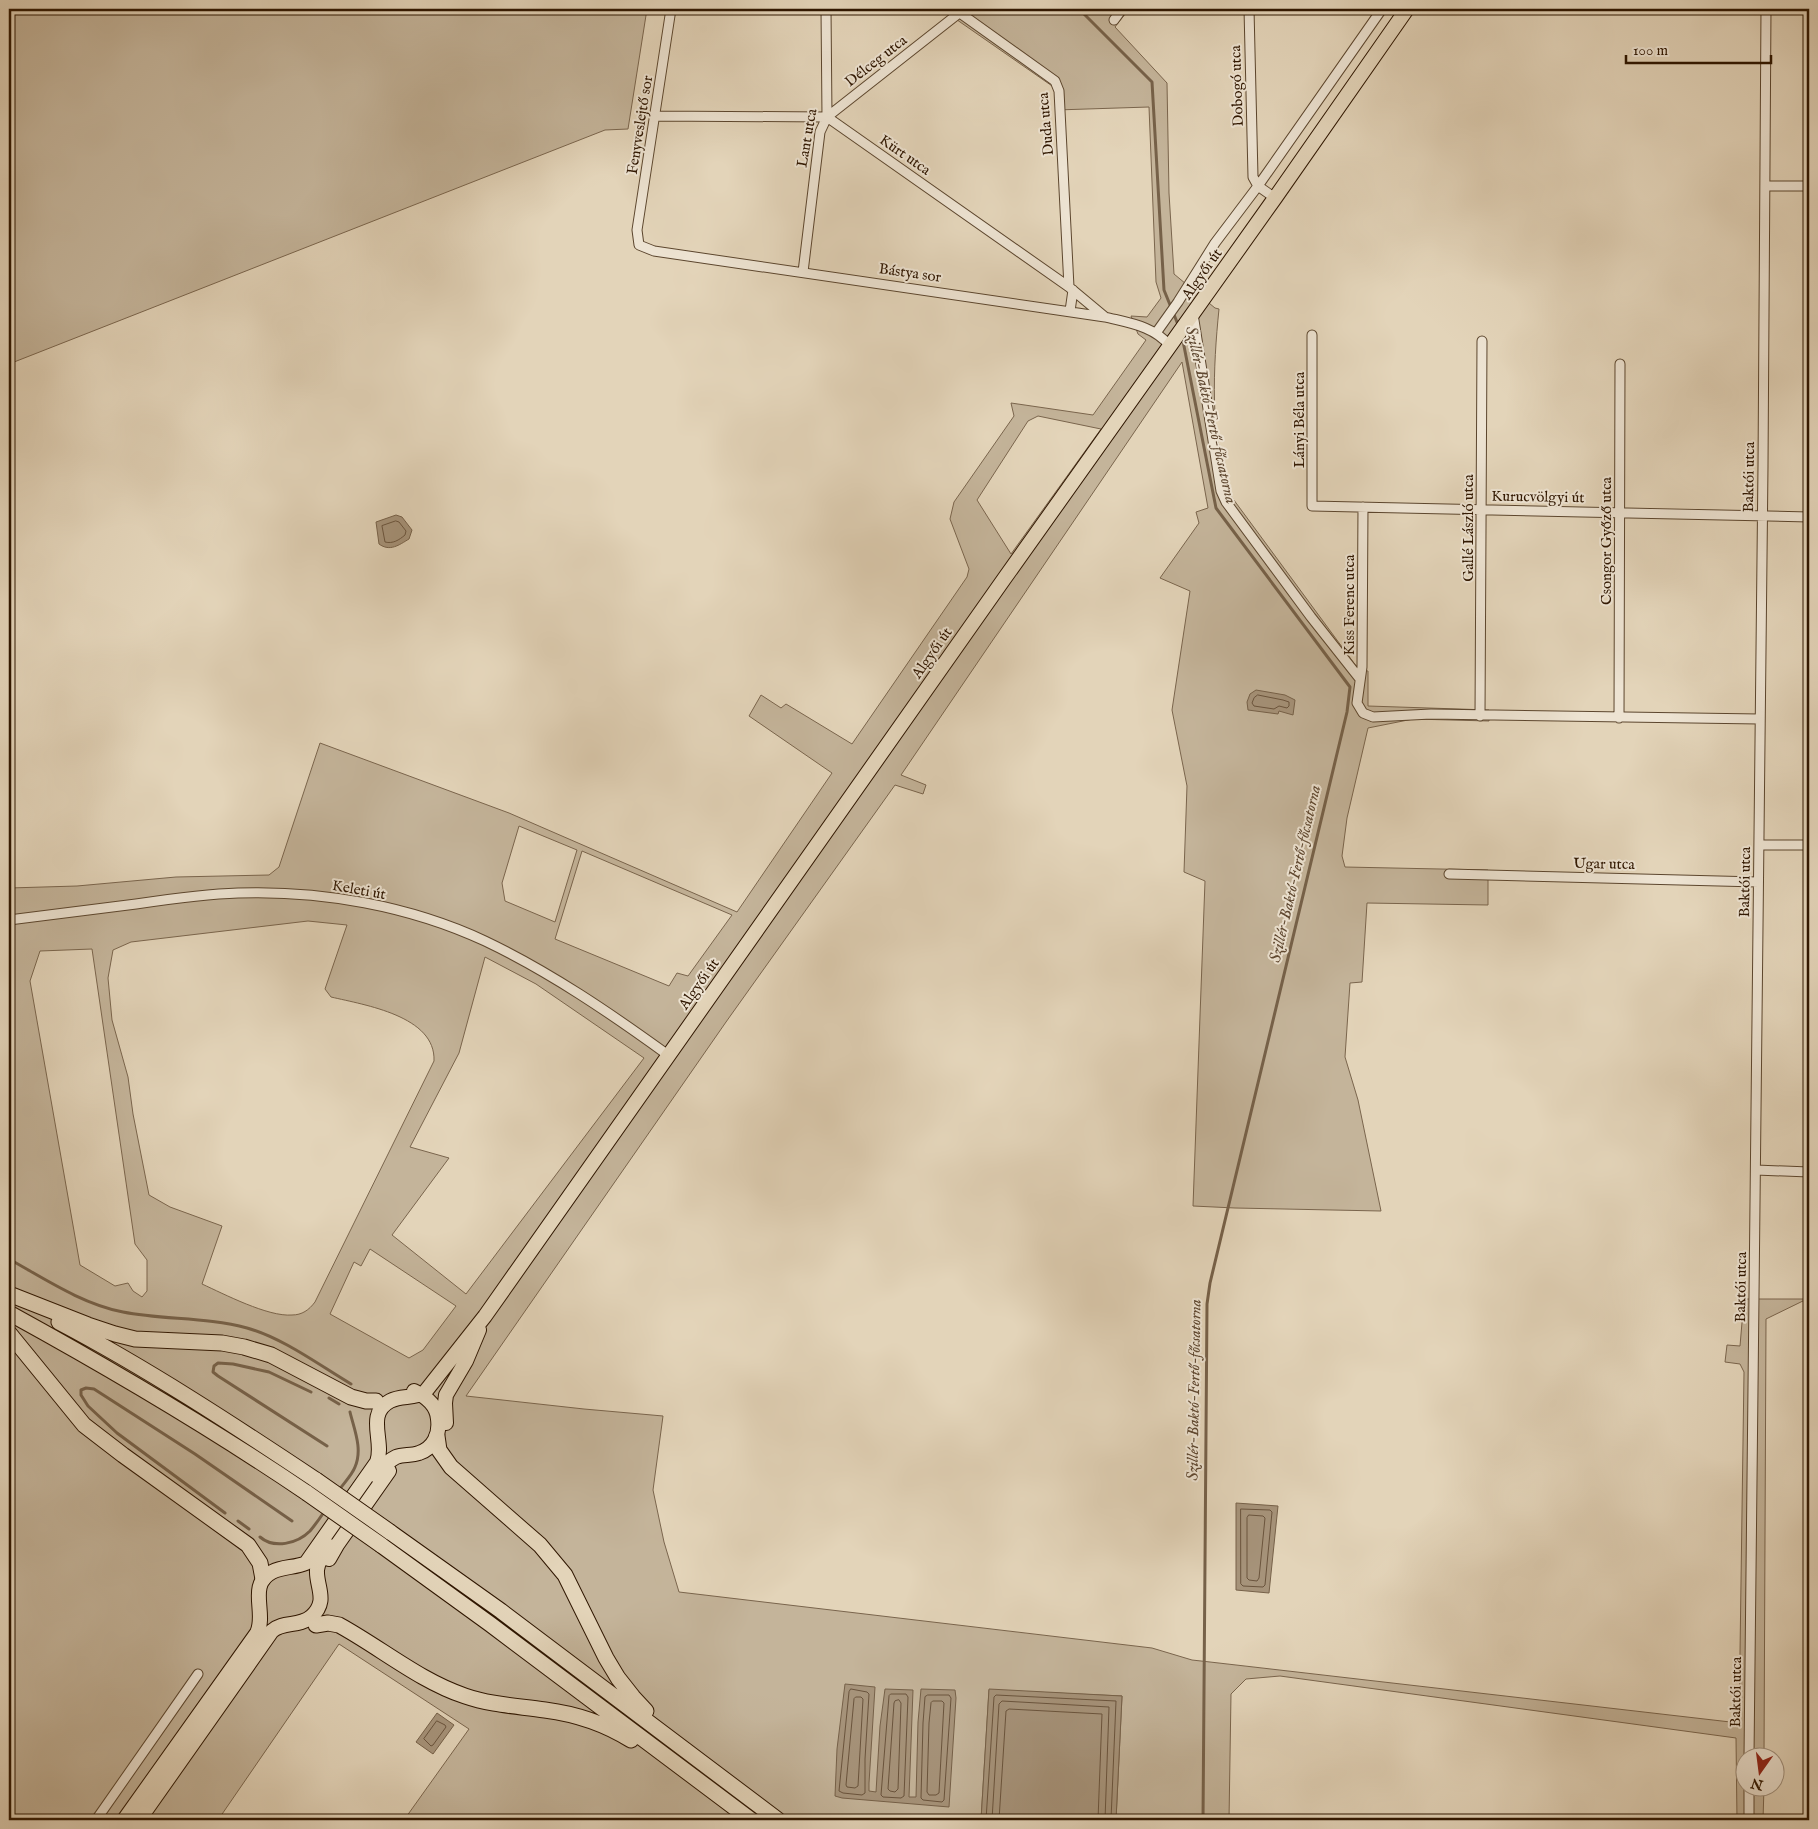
<svg xmlns="http://www.w3.org/2000/svg" width="1818" height="1829" viewBox="0 0 1818 1829" font-family="'IM FELL English',serif">
	<style>
		.green { fill: #c4b49a; stroke: #7a654d; fill-rule: evenodd }
		.water { fill: #a6937a; stroke: #766149 }
		.lines { fill: none; stroke-linecap: round; stroke-linejoin: round }
		.shore { stroke: #6a543d; stroke-width: 1 }
		.stream { stroke: #766149; stroke-width: 3 }
		.minor-casing { stroke: #5c462e; stroke-width: 11 }
		.primary-casing { stroke: #2f1600; stroke-width: 16 }
		.motorway-casing { stroke: #2f1600; stroke-width: 17 }
		.minor { stroke: #ede3d2; stroke-width: 9 }
		.primary { stroke: #e3d4b9; stroke-width: 14 }
		.motorway { stroke: #e3d4b9; stroke-width: 15 }
		.motorway-bridge-casing { stroke: #2f1600; stroke-width: 17; stroke-linecap: butt }
		.motorway-bridge { stroke: #e3d4b9; stroke-width: 15 }
		.labels { text-anchor: middle; dominant-baseline: central; stroke-width: 4; stroke-linejoin: round; paint-order: stroke }
		.street-label { font-size: 15px; fill: #2f1600; stroke: #ede3d2 }
		.water-label { font-size: 16px; font-style: italic; fill: #5f4831; stroke: #ede3d2 }
	</style>
	<rect width="100%" height="100%" fill="#e3d4b9"/>
	<filter id="stains"><feTurbulence type="fractalNoise" baseFrequency=".004" numOctaves="4"/><feColorMatrix values="0 0 0 0 .2 0 0 0 0 .09 0 0 0 0 .02 0 0 0 .5 -.17"/></filter>
	<radialGradient id="worn" r=".72"><stop offset=".6" stop-color="#630" stop-opacity="0"/><stop offset="1" stop-color="#630" stop-opacity=".3"/></radialGradient>
	<path class="green" d="M9 9H647L628 129 605 130 9 364Z
		M950 9H1129L1115 27 1167 83 1169 193 1174 274 1215 308 1219 309C1213 368 1210 435 1228 492L1359 670 1368 671V706L1489 710V721L1413 719 1368 728 1347 818 1342 856 1345 867 1488 870V905L1367 903 1362 982 1350 983 1345 1057 1358 1100 1381 1211 1235 1208 1193 1206 1205 881 1184 872 1187 786 1172 710 1190 591 1160 578 1199 523 1196 512 1208 508 1182 362 901 775 926 785 923 794 895 785 726 1022 466 1396 584 1409 663 1416 653 1490 664 1542 679 1592 1152 1648 1192 1660 1210 1662 1739 1723 1744 1372 1740 1364 1725 1362 1727 1345 1740 1346 1744 1299H1807L1766 1319 1764 1756H1746V1786L1764 1787 1763 1820H1737L1736 1738 1280 1676 1246 1679 1231 1694 1229 1820H1116L1122 1696 989 1690 981 1820H404L469 1729 339 1644 218 1820H9V888L77 886 176 877 269 875 279 867 320 743 509 813 737 912 832 773 749 716 761 695 781 708 786 704 852 744 967 577 969 569 950 519 954 502 1014 416 1011 403 1093 415 1146 340 1138 334 1131 316 1147 317 1161 298 1156 282 1149 107 1056 110 1055 88 950 15ZM1038 416 1101 429 1011 554 977 500 1028 421ZM519 826 577 850 555 922 505 901 502 883ZM582 851 732 915 688 976 677 973 669 986 555 939ZM308 921 347 925 325 989 331 997C365 1005 436 1016 434 1061L315 1302C309 1310 302 1315 292 1315 268 1317 224 1294 202 1284L222 1226 170 1207 149 1195 133 1114 128 1077 112 1020 108 978 113 950 131 942ZM92 949 135 1244 147 1260V1291L142 1297 133 1291 128 1283 115 1286 80 1265 30 981 40 951ZM485 957 536 984 644 1058 466 1294 392 1235 449 1158 410 1147 459 1053ZM370 1249 456 1306 423 1350 409 1358 330 1314 354 1262 361 1266Z"/>
	<path class="water" d="M396 515 402 517 412 530 409 539C399 545 390 552 379 544L376 522Z
		M1256 690 1285 695 1295 700 1293 715 1279 711 1278 714 1248 710 1247 702 1250 694Z
		M1236 1503 1278 1506 1269 1593 1236 1590Z
		M845 1684 875 1687 869 1783V1791L876 1792 880 1726 885 1689 913 1690 909 1797H916L918 1722 921 1689 955 1690 956 1698 949 1807 842 1798 835 1796 837 1749Z
		M989 1689 1122 1696 1116 1820H981Z
		M437 1713 454 1725 433 1754 416 1742Z"/>
	<g class="lines">
		<path class="shore" d="M396 521 399 522 406 531 405 535C399 540 393 544 385 542L382 526Z
			M1258 695 1283 700 1289 702V706L1287 708 1279 706 1274 709 1254 706 1252 703 1254 698Z
			M1241 1509 1270 1510 1272 1512 1265 1585 1263 1587 1243 1586 1241 1584Z
			M1249 1515 1263 1516 1265 1518 1259 1578 1257 1581 1249 1580 1247 1578V1518Z
			M851 1689 867 1692 869 1694 865 1759V1793L862 1795 843 1793 839 1791 849 1692Z
			M891 1694H906L908 1697 904 1796 901 1798 883 1797 881 1795 889 1696Z
			M928 1695H949L951 1698 944 1800 942 1802 923 1800 921 1798 923 1723 925 1697Z
			M856 1697H861L863 1699 858 1786 855 1788 847 1787 846 1785 854 1699Z
			M899 1700 901 1703 898 1789 895 1792 890 1791 888 1789 894 1703 895 1701Z
			M933 1701H942L944 1703 939 1793 936 1795H929L927 1792 929 1723 931 1703Z
			M437 1721 445 1725 446 1727 433 1745 431 1746 424 1739Z
			M986 1820 994 1697 996 1695 1116 1701 1111 1820
			M992 1820 999 1704 1002 1701 1109 1707 1105 1820
			M999 1820 1006 1711 1009 1709 1102 1714 1098 1820"/>
		<path class="stream" d="M1079 9 1152 82 1164 290 1179 327
			M1182 336 1216 508 1350 687 1347 712 1210 1283 1207 1304 1203 1820
			M9 1259C45 1279 82 1304 123 1312 163 1320 207 1317 247 1328 283 1338 319 1365 351 1384
			M311 1392 269 1372 233 1364 218 1363 214 1366 213 1372 218 1376 327 1446
			M329 1398 339 1404
			M339 1490C344 1483 352 1475 355 1467 363 1449 354 1429 350 1412
			M225 1513 117 1433 88 1406 81 1395V1390L86 1388 94 1389 195 1454 292 1521
			M238 1521 249 1529
			M260 1537C274 1549 297 1544 310 1531 315 1525 320 1518 324 1512"/>
		<defs>
			<path id="minor" d="M671 9 637 230 639 245 654 251 1105 317C1129 323 1154 326 1170 346
				M960 9V13L1055 81 1059 91 1069 287
				M1249 9 1253 177 1258 186 1275 198
				M1114 20 1122 9
				M655 116 827 117 1069 287 1105 317
				M827 117 963 10
				M1766 186H1809
				M803 272 820 132 827 117 826 9
				M1070 311 1073 290
				M1193 314 1221 491 1226 502 1311 617 1360 679
				M1156 333 1178 302 1215 243 1258 186 1382 9
				M1312 335V506L1809 517
				M1363 507 1362 667 1357 703 1363 713 1373 717 1431 714 1759 719
				M1480 716 1482 341
				M1619 718 1620 364
				M1759 845H1809
				M1449 874 1758 882
				M9 920C51 915 94 909 136 904 170 899 204 894 238 893 321 890 410 906 485 941 550 972 610 1013 668 1055
				M1756 1170 1809 1172
				M1749 1756 1763 466 1766 9
				M96 1820 198 1674
				M1749 1820V1786"/>
			<path id="primary" d="M446 1423 445 1403 446 1395 466 1361 479 1330
				M377 1476C382 1469 387 1461 396 1457 403 1454 411 1456 419 1453 434 1448 440 1434 438 1419 437 1405 427 1397 414 1391
				M329 1559 337 1545 389 1471
				M124 1820 257 1633C267 1613 247 1585 272 1572 283 1566 295 1568 306 1563L377 1462C385 1442 365 1414 390 1401 401 1395 414 1399 425 1392L485 1316 1004 579 1275 198 1407 9
				M139 1820 272 1631C283 1621 299 1627 311 1617 329 1601 316 1587 317 1570 318 1560 324 1553 329 1546"/>
			<path id="motorway" d="M9 1294 88 1325 115 1334 135 1339 222 1343 244 1347 271 1355 351 1397 366 1401H376
				M9 1313C111 1369 211 1428 307 1493
				M59 1322C148 1369 232 1424 316 1480
				M9 1333 84 1425 123 1455 248 1545 260 1563 263 1579
				M437 1436 439 1450 451 1467 540 1545 565 1575 606 1658 618 1678 633 1697 646 1711
				M390 1532 501 1611 778 1820
				M381 1545 490 1624 751 1820
				M316 1625 328 1623 339 1625C381 1648 420 1681 465 1696 491 1705 518 1706 545 1710 576 1714 604 1723 631 1740"/>
		</defs>
		<use href="#minor" class="minor-casing"/>
		<use href="#primary" class="primary-casing"/>
		<use href="#motorway" class="motorway-casing"/>
		<use href="#minor" class="minor"/>
		<use href="#primary" class="primary"/>
		<use href="#motorway" class="motorway"/>
		<defs>
			<path id="motorway-bridge" d="M316 1480 390 1532
				M307 1493 381 1545"/>
		</defs>
		<use href="#motorway-bridge" class="motorway-bridge-casing"/>
		<use href="#motorway-bridge" class="motorway-bridge"/>
	</g>
	<g class="labels">
		<g class="street-label">
			<text transform="translate(876 61) rotate(-38)">Délceg utca</text>
			<text transform="translate(1237 86) rotate(-92)">Dobogó utca</text>
			<text transform="translate(1046 124) rotate(-95)">Duda utca</text>
			<text transform="translate(640 125) rotate(-81)">Fenyveslejtő sor</text>
			<text transform="translate(807 138) rotate(-80)">Lant utca</text>
			<text transform="translate(905 155) rotate(35)">Kürt utca</text>
			<text transform="translate(910 273) rotate(8)">Bástya sor</text>
			<text transform="translate(1202 274) rotate(-55)">Algyői út</text>
			<text transform="translate(1299 420) rotate(-90)">Lányi Béla utca</text>
			<text transform="translate(1749 477) rotate(-89)">Baktói utca</text>
			<text transform="translate(1538 497) rotate(1)">Kurucvölgyi út</text>
			<text transform="translate(1468 528) rotate(-90)">Gallé László utca</text>
			<text transform="translate(1606 541) rotate(-90)">Csongor Győző utca</text>
			<text transform="translate(1349 605) rotate(-90)">Kiss Ferenc utca</text>
			<text transform="translate(932 653) rotate(-55)">Algyői út</text>
			<text transform="translate(1604 864) rotate(1)">Ugar utca</text>
			<text transform="translate(1745 882) rotate(-89)">Baktói utca</text>
			<text transform="translate(359 890) rotate(10)">Keleti út</text>
			<text transform="translate(699 984) rotate(-55)">Algyői út</text>
			<text transform="translate(1741 1287) rotate(-89)">Baktói utca</text>
			<text transform="translate(1736 1692) rotate(-89)">Baktói utca</text>
		</g>
		<g class="water-label">
			<text transform="translate(1210 415) rotate(77)">Szillér-Baktó-Fertő-főcsatorna</text>
			<text transform="translate(1296 874) rotate(-77)">Szillér-Baktó-Fertő-főcsatorna</text>
			<text transform="translate(1195 1390) rotate(-89)">Szillér-Baktó-Fertő-főcsatorna</text>
		</g>
	</g>
	<rect width="1818" height="1829" fill="none" stroke="#e3d4b9" stroke-width="30"/>
	<rect x="10" y="10" width="1798" height="1809" fill="none" stroke="#2f1600" stroke-width="2.5"/>
	<rect x="15" y="15" width="1788" height="1799" fill="none" stroke="#2f1600"/>
	<g transform="translate(1760 1772) rotate(194)"><circle r="24" fill="#ede3d2" stroke="#a1917e"/>
	<path d="M0-4L9 19L0 12L-9 19Z" fill="#8f2418"/>
	<text y="-8" font-size="14" font-weight="bold" text-anchor="middle" fill="#2f1600">N</text>
	</g>
	<path d="M1626 55v8h145v-8" fill="none" stroke="#2f1600" stroke-width="2.5"/>
	<text x="1633" y="55" font-size="15" fill="#2f1600" stroke="#ede3d2" stroke-width="4" paint-order="stroke">100 m</text>
	<rect width="100%" height="100%" filter="url(#stains)"/>
	<rect width="100%" height="100%" fill="url(#worn)"/>
</svg>
